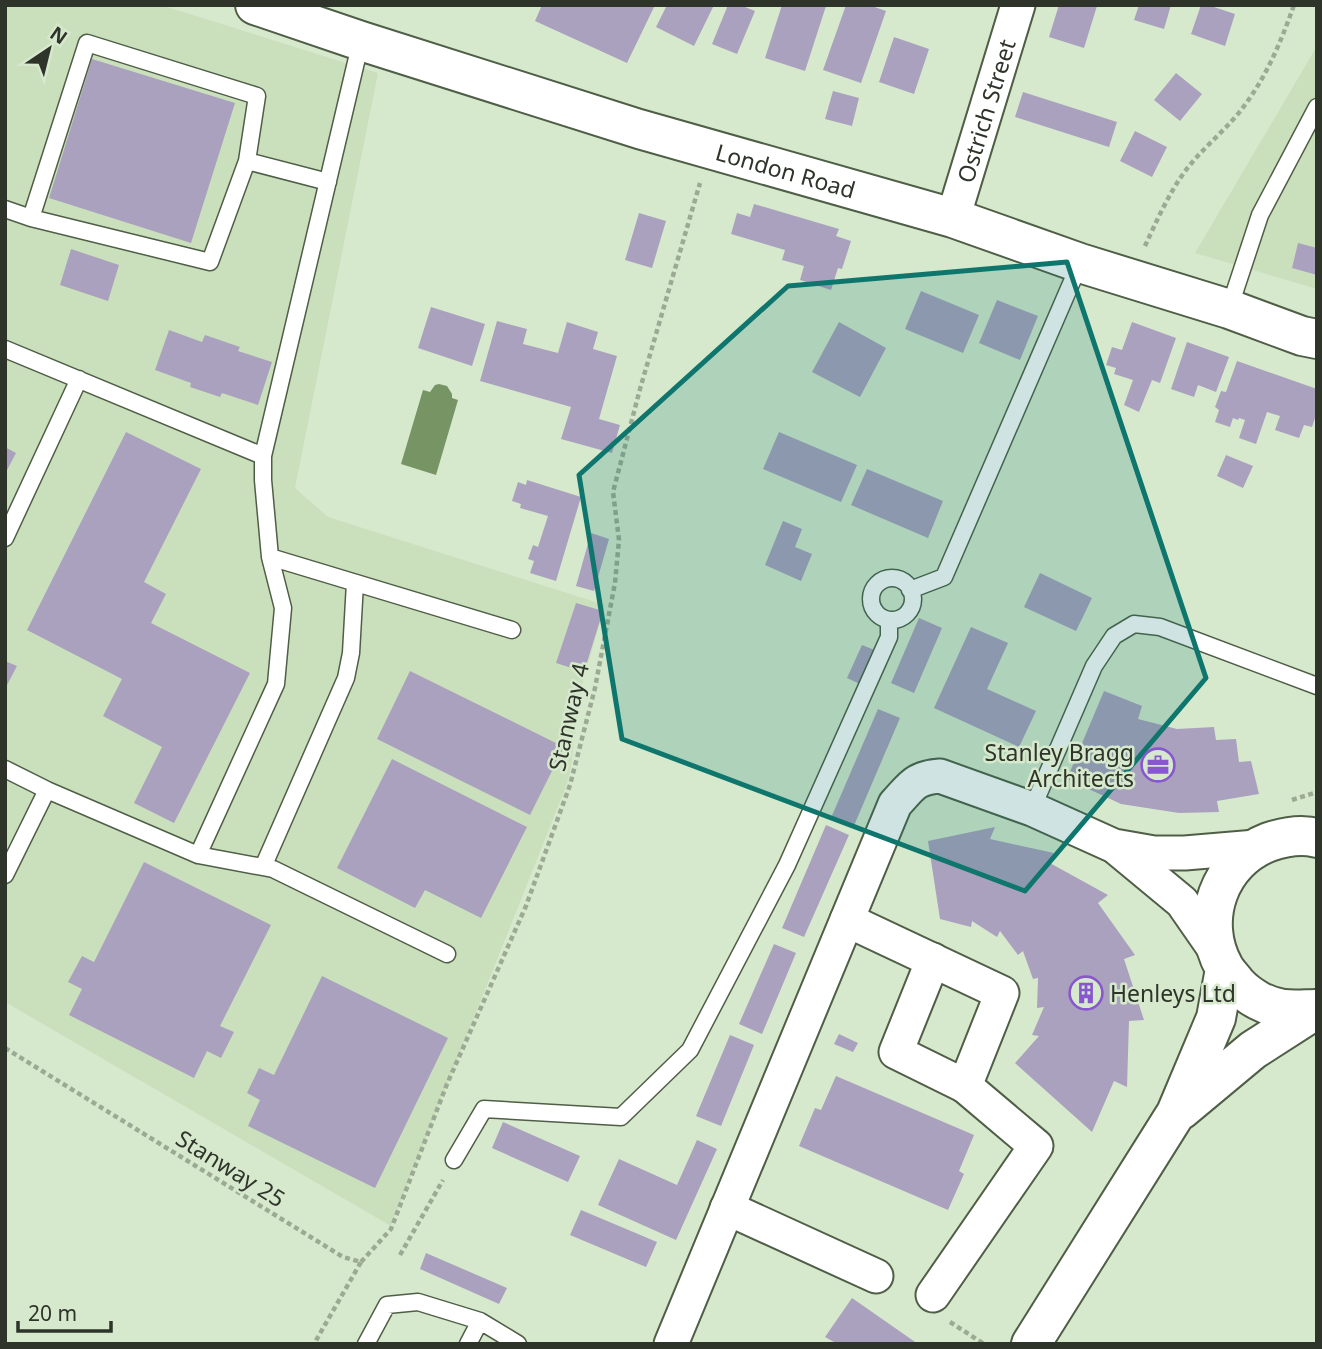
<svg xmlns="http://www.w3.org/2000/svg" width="1322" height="1349" viewBox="0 0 1322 1349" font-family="'Noto Sans',sans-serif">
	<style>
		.built { fill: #cae0bd }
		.water { fill: #779464 }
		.building { fill: #aaa1be }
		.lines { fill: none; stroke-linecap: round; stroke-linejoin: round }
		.service-casing { stroke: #4f5e46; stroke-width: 19 }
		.minor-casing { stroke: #4f5e46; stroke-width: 37 }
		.tertiary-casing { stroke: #4f5e46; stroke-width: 42 }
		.secondary-casing { stroke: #4f5e46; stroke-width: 42 }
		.path { stroke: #9caa94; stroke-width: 4.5; stroke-dasharray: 5 3.5; stroke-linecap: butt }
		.service { stroke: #fff; stroke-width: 16 }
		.minor { stroke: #fff; stroke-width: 33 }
		.tertiary { stroke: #fff; stroke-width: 38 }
		.secondary { stroke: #fff; stroke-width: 38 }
		.marked { fill: #0f766e; fill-opacity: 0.2; stroke: #0f766e; stroke-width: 5; stroke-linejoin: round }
		.labels { text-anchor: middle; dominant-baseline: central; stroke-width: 5; stroke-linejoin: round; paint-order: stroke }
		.street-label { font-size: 23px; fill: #2e342a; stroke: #d7e9cd }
		.poi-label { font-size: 23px; fill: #2e342a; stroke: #d7e9cd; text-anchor: end }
	</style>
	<rect width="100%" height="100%" fill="#d7e9cd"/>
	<path class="built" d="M5 5H161L378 73 295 488 328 517 605 605 582 685 570 773 565 789 391 1226 5 1002Z
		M1317 46V289L1195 253Z"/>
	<path class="water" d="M439 384 447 386 452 394V398L458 400 436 475 401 464 423 390 430 392 435 385Z"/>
	<path class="building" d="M542 5H655L627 63 535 21Z
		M667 5H714L694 46 656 27Z
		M728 5H740L755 11 737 54 712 44Z
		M782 5 826 6 805 71 765 58Z
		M846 5H869L886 11 861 83 823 70Z
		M1059 5 1097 6 1084 48 1049 37Z
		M1139 5H1171L1164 29 1134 20Z
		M1201 5H1208L1235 14 1225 46 1191 34Z
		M894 37 929 49 914 94 879 82Z
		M92 59 235 103 191 243 49 198Z
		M1176 73 1202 94 1180 121 1154 100Z
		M833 91 859 98 852 126 825 119Z
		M1023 92 1117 122 1109 147 1015 117Z
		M1135 131 1167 147 1152 177 1120 161Z
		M754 204 839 229 836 236 851 241 842 269 838 268 831 290 800 280 804 266 782 260 785 250 731 234 737 213 750 217Z
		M639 213 666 221 652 268 625 260Z
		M1298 243 1317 248V275L1292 268Z
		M71 249 119 265 108 301 60 285Z
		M921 291 979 315 963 353 905 329Z
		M997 300 1038 316 1020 360 979 343Z
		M431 307 485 324 472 366 418 348Z
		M497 321 527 329 523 344 558 353 567 322 598 332 593 349 617 356 599 419 620 425 612 453 561 439 571 407 480 381Z
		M839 322 886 348 860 397 812 372Z
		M1132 322 1176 338 1160 383 1152 380 1139 412 1124 405 1133 380 1114 374 1116 368 1106 365 1112 347 1122 350Z
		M169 330 202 342 205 335 240 347 238 351 272 362 258 405 222 393 220 397 190 387 191 383 155 370Z
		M1187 342 1229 357 1216 392 1198 385 1194 397 1171 389Z
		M1237 361 1317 389V418H1315L1312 427 1304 425 1299 438 1275 430 1280 416 1267 412 1256 444 1239 438 1245 420 1239 418 1238 420 1233 418 1230 427 1215 422 1219 410 1215 407 1221 391 1226 392Z
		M126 432 201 469 144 582 166 594 151 623 250 673 174 823 134 803 162 747 103 716 122 679 27 630Z
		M779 432 857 465 841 502 763 469Z
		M5 447 16 453 5 474Z
		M1226 455 1253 466 1243 488 1217 476Z
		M867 469 943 501 928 538 851 505Z
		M527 480 581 497 556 581 530 573 534 561 528 559 533 545 538 547 548 516 520 508 521 504 512 501 518 482 526 485Z
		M783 521 802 529 795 547 812 554 801 581 765 565Z
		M591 533 609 539 594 591 576 586Z
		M1040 573 1092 598 1076 631 1024 607Z
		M576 603 603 611 584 672 556 663Z
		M919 618 942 628 914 693 891 683Z
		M971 627 1008 643 987 689 1036 711 1019 747 934 708Z
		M862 645 877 651 862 685 847 678Z
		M5 661 17 666 5 689Z
		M410 671 564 747 530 815 377 739Z
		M1104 691 1142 706 1138 719 1177 729 1214 727 1216 740 1236 739 1239 762 1251 761 1259 794 1217 801 1219 812 1179 813 1121 804 1067 779Z
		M878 709 900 718 853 828 831 818Z
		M392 759 527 827 481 918 425 890 415 908 337 868Z
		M826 825 849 835 804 937 782 928Z
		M995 827 990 839 1054 853 1048 862 1108 895 1098 903 1135 955 1124 959 1144 1020 1129 1021 1127 1087 1114 1081 1092 1132 1015 1063 1039 1036 1032 1035 1044 1007 1037 1008 1038 978 1033 979 1023 951 1018 955 1000 931 997 937 972 921 971 927 940 919 928 841Z
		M144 862 271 925 220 1026 234 1032 221 1058 207 1051 194 1078 69 1015 82 989 68 982 82 956 94 962Z
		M774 944 796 953 762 1034 739 1024Z
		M322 976 448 1038 375 1188 248 1126 260 1100 247 1093 259 1068 274 1075Z
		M839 1034 858 1043 853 1052 834 1044Z
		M730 1035 754 1045 721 1126 696 1116Z
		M836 1076 974 1135 959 1171 964 1174 948 1210 799 1146 815 1108 821 1110Z
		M503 1122 580 1156 568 1182 492 1148Z
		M697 1140 717 1149 676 1240 598 1205 619 1159 677 1185Z
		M581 1210 657 1242 646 1267 570 1235Z
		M426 1253 507 1288 499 1304 420 1269Z
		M852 1298 918 1344H833L834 1342 825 1337Z"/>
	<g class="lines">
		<defs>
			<path id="service" d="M247 161 257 96 87 43 31 218 210 262 247 161 328 182
				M5 209 31 218
				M1229 309 1260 215 1317 107
				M5 349 263 456
				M5 538 79 379
				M270 557 512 630
				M871 599a21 21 0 1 1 42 0a21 21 0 1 1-42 0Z
				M910 590 944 577 1080 263
				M5 769 47 790 198 855 273 869 447 954
				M1032 809 1094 666 1114 636 1134 624 1160 627 1317 686
				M198 855 276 684 283 608 270 557 263 480V456L361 41
				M263 867 346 678 351 653 355 583
				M5 875 47 790
				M454 1160 484 1109 621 1117 690 1050 787 865 889 637V620
				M366 1344 387 1305 418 1302 480 1321 518 1344
				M468 1344 480 1321"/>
			<g id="minor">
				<path id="s1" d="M953 218 1018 5"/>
				<path d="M1118 849 1182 902 1216 951"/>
				<path d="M847 920 1002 993 965 1086 1036 1146 933 1295"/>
				<path d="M933 960 896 1052 965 1086"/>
				<path d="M727 1208 876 1276"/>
				<path d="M671 1344 895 804C912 786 914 778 940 776L1032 809 1114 846 1154 853H1185L1256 847"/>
			</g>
			<path id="tertiary" d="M1317 838C1302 834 1284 837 1269 842 1219 861 1198 920 1224 967 1227 973 1233 978 1237 984 1249 997 1267 1007 1284 1009 1295 1010 1306 1009 1317 1009
				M1181 1110 1253 1050 1317 1009
				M1031 1344 1176 1113 1216 1018 1225 969"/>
			<g id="secondary">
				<path id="s2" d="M255 5 361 41 639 129 953 218 1080 263 1229 309 1302 336 1317 339"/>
			</g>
		</defs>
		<use href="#service" class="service-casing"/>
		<use href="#minor" class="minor-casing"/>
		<use href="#tertiary" class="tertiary-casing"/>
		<use href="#secondary" class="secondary-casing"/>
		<path class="path" d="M1145 246C1156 222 1170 191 1186 170 1204 146 1230 127 1247 102 1268 73 1282 39 1294 5
			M1292 800 1317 792
			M5 1048 343 1257 361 1262 314 1344
			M400 1255 443 1180
			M361 1262 391 1229 447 1084 526 906 570 785 595 688 615 583 619 540 613 492 640 389 700 183
			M950 1322 984 1344"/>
		<use href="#service" class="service"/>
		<use href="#minor" class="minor"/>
		<use href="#tertiary" class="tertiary"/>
		<use href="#secondary" class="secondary"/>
	</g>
	<path class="marked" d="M1067 262 1206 678 1025 891 622 739 579 475 788 286Z"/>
	<defs>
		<symbol id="office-ring" viewBox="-11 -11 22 22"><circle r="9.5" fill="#d7e9cd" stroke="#8857cf" stroke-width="1.5"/><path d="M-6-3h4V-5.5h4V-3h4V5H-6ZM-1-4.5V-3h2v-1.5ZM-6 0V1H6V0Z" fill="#8857cf"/></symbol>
		<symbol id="building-ring" viewBox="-11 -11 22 22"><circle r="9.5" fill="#d7e9cd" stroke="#8857cf" stroke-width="1.5"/><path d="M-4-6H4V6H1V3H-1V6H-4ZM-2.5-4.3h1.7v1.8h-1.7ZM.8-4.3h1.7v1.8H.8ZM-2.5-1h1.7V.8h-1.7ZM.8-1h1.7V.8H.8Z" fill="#8857cf"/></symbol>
	</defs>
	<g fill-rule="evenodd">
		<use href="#office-ring" x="1139" y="746" width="38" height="38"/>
		<use href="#building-ring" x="1067" y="974" width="38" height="38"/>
	</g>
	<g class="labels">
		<g class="street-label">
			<text stroke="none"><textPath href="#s1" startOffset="112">Ostrich Street</textPath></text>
			<text stroke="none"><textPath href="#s2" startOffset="556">London Road</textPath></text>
			<text transform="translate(568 717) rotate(-77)">Stanway 4</text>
			<text transform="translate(231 1168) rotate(32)">Stanway 25</text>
		</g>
		<g class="poi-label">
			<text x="1134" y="752">Stanley Bragg<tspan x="1134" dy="26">Architects</tspan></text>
			<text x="1110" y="993" text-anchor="start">Henleys Ltd</text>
		</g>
	</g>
	<rect width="1322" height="1349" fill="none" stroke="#2e342a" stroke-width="14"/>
	<g transform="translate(49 49) rotate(35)" stroke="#d7e9cd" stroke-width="5" paint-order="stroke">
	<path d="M0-5L12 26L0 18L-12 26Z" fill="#2e342a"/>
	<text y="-10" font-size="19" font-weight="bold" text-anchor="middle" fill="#2e342a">N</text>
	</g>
	<path d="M18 1321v10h93v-10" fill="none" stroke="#2e342a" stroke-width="3.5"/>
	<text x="28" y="1321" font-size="21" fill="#2e342a" stroke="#d7e9cd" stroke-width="5" paint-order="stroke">20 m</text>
</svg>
